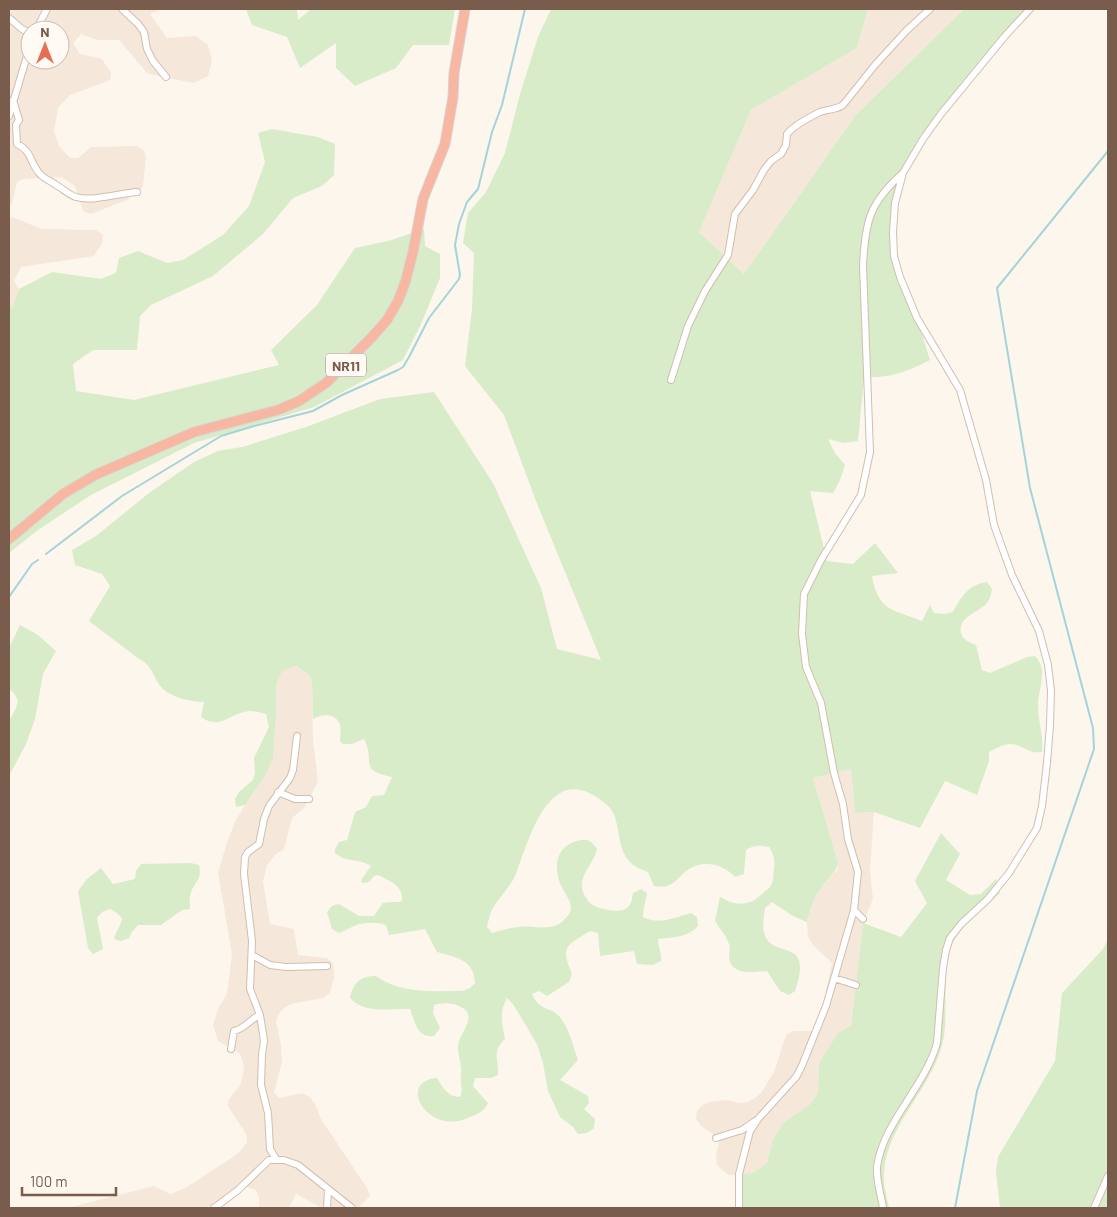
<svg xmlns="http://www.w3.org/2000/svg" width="1117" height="1217" viewBox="0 0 1117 1217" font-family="Barlow,sans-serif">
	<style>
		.residential { fill: #f5e8da; fill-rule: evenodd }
		.green { fill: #d8ecc9 }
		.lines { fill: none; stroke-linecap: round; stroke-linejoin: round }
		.stream { stroke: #a5d3da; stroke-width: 2 }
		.minor-casing { stroke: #d1beb0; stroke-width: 8 }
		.highway-casing { stroke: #dad1cd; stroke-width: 11 }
		.minor { stroke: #fff; stroke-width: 6 }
		.highway { stroke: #f7b7a3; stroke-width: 9 }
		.labels { text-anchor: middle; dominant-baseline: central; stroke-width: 4; stroke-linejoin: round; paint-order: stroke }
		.shield { fill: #fffaf3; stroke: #a28b7f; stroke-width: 1 }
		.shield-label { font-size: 14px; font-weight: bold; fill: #7a5c4d }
	</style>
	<rect width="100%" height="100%" fill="#fdf6ec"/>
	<path class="residential" d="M9 9H161L150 14 167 38 196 36 208 45 212 61 208 76 194 83 148 74 119 40H97L81 34 73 43 80 54 102 59 111 73 110 80 70 95 58 108 54 131 59 146 70 158H78L91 147 137 146 144 150 146 157 143 187 127 200 91 214 83 211 75 186 62 177 23 179 17 182 12 205H9ZM30 30H60V60H30Z
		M868 9H964L855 116 744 274 699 232 751 110 857 48Z
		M12 217 42 229 96 230 103 235 102 243 94 256 21 267 14 281 19 289 13 306 9 309V219Z
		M296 666 309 675 312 683 313 740 318 781 305 807 292 818 284 849 276 854 267 865 263 881 270 924 294 929 298 955 327 958 333 963 334 978 330 993 323 998 291 1004 284 1008 279 1014 276 1021 281 1045 282 1061 274 1093 279 1098 302 1093 310 1097 315 1104 321 1119 367 1188 370 1196 358 1208H322L296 1194 289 1208H259V1197L256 1190 247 1187 239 1188 208 1207V1208H67L154 1186 170 1194 178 1191 187 1187 236 1155 243 1148 247 1142 246 1134 228 1106 229 1099 240 1086 244 1070 243 1062 240 1054 218 1041 213 1025 218 1009 227 994 232 954 218 873 227 842 236 820 245 805 267 773 273 758 276 717V685L278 678 282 671Z
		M851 769 855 813 874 812 870 870 873 899 863 923 851 1026 819 1063 818 1093 809 1105 783 1123 773 1139 767 1163 753 1173 729 1175 723 1171 717 1165 716 1157 719 1141 714 1135 701 1126 696 1119 697 1111 702 1105 710 1102 725 1100 740 1103 748 1102 755 1098 761 1093 774 1072 786 1035 793 1031H811L818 1028 832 963 813 945 808 937 807 922 811 905 819 890 837 870 838 863 813 778Z"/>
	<path class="green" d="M246 9H297L298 20 311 9H455L449 45H413L396 68 355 86 336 68V43L300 68 287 37 252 25Z
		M551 9H868L857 48 751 110 699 232 744 274 855 116 964 9H1030L941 114 903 173 895 203 894 256 917 318 930 360C910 371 887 379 864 377L858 441 843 443 828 439 835 453 845 465 840 480 833 493 810 491 827 561 853 564 875 543 898 573 872 576C878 611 892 609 922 621L930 605 934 613 945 614 953 612C961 597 969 584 987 582L992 589C991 595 990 600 986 604 977 613 958 617 961 633 963 640 969 642 976 645L982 670 990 673 1027 657 1035 656C1039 661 1041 664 1042 670 1043 682 1038 694 1038 705 1038 721 1044 737 1042 752 1028 754 1023 745 1011 744 1003 744 995 749 989 752V761L977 795 945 781 920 828 874 812 855 813 851 769 813 778 838 863C836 874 827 879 821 888 813 898 810 910 807 922L793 916 772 902 765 908C764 916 762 925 764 932 770 962 815 933 795 991L789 995 780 991 767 971C754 972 732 976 729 958 729 952 731 947 728 942 726 935 719 928 715 921L720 897C735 906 750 907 763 893 765 891 770 888 771 885 774 881 773 874 774 869 775 860 774 854 769 847 759 845 754 845 746 850L744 874 735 877C722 863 701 859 685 872 674 882 671 889 654 886L648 872C643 870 636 868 631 863 614 847 623 819 607 805 551 756 531 834 516 874 510 888 497 899 491 912 489 917 488 923 487 927L492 933C500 931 509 928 518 927 532 925 552 932 563 921 581 905 563 896 559 880 553 860 560 843 582 840 589 839 593 843 597 849 594 864 580 873 582 889 583 893 587 900 590 903 597 909 620 914 627 908 632 904 632 898 633 893L641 889 647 893C646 901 643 908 643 917 658 925 674 918 691 913L697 917 698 926C687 938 673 937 658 939 658 947 662 953 661 961L653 965 637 964 634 951 600 956 598 933 590 931C566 946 560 946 572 974L569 982 547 996 539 991 532 994C540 1012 550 1006 559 1016 569 1027 573 1046 578 1060L560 1080 588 1096 589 1103 584 1109 595 1119 594 1128 587 1133 578 1134 573 1127 560 1117 548 1091 543 1063 537 1044 513 1004 507 998C499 1011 502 1024 505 1039 491 1052 499 1058 498 1075L491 1078H475L473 1086 488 1103C484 1111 478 1114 470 1117 429 1138 395 1081 437 1078 443 1088 448 1097 460 1097 463 1091 461 1089 461 1082 460 1077 462 1072 461 1067 460 1060 458 1054 458 1048 457 1034 480 1017 461 1007 452 1002 443 1003 434 1005L433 1013 440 1028 434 1036C417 1038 415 1022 410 1009 390 1009 364 1014 350 998 353 983 360 976 376 976 401 994 433 991 462 991L470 988 475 983C474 959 457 958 437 952L425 929 389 935 386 925C377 922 363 922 354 926 349 928 345 931 339 933L332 929 327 912 332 906 339 904 359 916H374L383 903C391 901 396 903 402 901 404 886 390 881 378 875L374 876 369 882 362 883 361 880 371 866C359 858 346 863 335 853V849L339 842 347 840 355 812 366 807 372 796 384 795 392 777C357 770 376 761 364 739L352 744H343L340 741C340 736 341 730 340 725 336 712 321 714 313 719L312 683 309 675 296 666 282 671 276 685V717L273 758 267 773 245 805 236 807 235 799 239 792 253 780 255 773 254 758 269 727 266 714C261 713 255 711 250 711 231 712 221 731 201 717L204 702C189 701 175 699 163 689 153 679 153 665 139 659L89 621 110 586 102 574 75 565 72 550 96 536 149 493 194 462 218 451 242 447 306 427 380 399 434 392 493 483 541 588 557 649 601 660 536 501 504 415 465 366 472 309 474 253 463 243 468 213 486 192 505 153 520 94 538 37Z
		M272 129 318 137 335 144 334 175 322 186 293 198 263 234 213 276 151 305 140 316 137 350H93L73 364 76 391 134 400 279 365 271 350 317 305 355 248 388 241 424 229 425 246 440 254V278L421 324 403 360 314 407 194 443 91 495 38 530 9 553V309L13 306 19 289 52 272 101 279 116 273 119 258 138 251 167 263 183 260 223 235 249 206 265 162 258 133Z
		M20 625 38 635 56 651 43 674 35 719 26 744 9 776V721L16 708 18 701 14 693 9 689V648Z
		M941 833 960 854 946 880 970 895 981 894 996 879 1000 893C985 908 963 923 953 942 941 966 948 1009 944 1036 936 1086 886 1123 884 1174 883 1185 887 1197 889 1208H739V1174L753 1173 767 1163 773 1139 783 1123 809 1105 818 1093 819 1063 838 1033 851 1026 863 923 901 937 927 903 915 881Z
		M191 863 199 865C202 880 196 880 191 892 189 897 190 904 190 909L182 910 161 925H138L132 932 129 938 121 941 114 939C116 931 121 926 122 918L117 913 110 909 102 912 97 918 103 949 93 954 88 948 78 891 87 879 101 868 113 884 135 879 136 871 141 864Z
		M1108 939V1208H1000L996 1172 998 1157 1055 1061 1062 993 1103 949Z"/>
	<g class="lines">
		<path class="stream" d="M46 554 122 496 221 436 254 426 313 411 342 395 398 370 403 367 409 357 429 318 459 279 460 275 455 245 459 224 467 202 478 189 492 132 502 105 525 9
			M9 597 32 564 38 560
			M955 1208 977 1091 1094 749 1093 728 1030 488 997 288 1108 151"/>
		<defs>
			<path id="minor" d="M122 9 138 24 144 32 147 49 153 61 166 77
				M9 18 22 29 30 33
				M36 30 47 9
				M13 100 19 120 16 125 17 144C33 152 29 162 40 174 44 179 51 181 56 185 62 188 69 195 76 197 92 202 120 193 137 192
				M9 116 30 46
				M671 380 688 326 705 291 728 255 735 214 753 190 764 170 771 161 781 154 786 145 787 134C794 125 810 117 820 112 828 109 836 110 843 105L875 65 906 31 930 9
				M278 792 295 799H309
				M854 910 863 919
				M252 955 270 965 286 967 327 966
				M834 978 856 985
				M231 1049 234 1031C245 1029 250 1019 260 1015
				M716 1138 742 1130 755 1121
				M276 1159 270 1149 268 1113 261 1085 262 1054 264 1041 263 1034 260 1015 250 989 252 941 244 874 245 857 248 852 259 844 264 819 269 806 290 778 293 770 297 736
				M214 1208 238 1190 269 1160H284L298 1165 352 1208
				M327 1208 328 1189
				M739 1208V1174L750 1131 758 1119 796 1077 801 1068 826 1006 854 910 858 872 848 839 843 804 834 773 821 703 806 667 802 634 804 594 821 560 861 495 870 452 863 266C865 222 869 203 903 173
				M883 1208C881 1195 876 1180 877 1167 883 1122 925 1087 937 1043L943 968 946 950 950 938 961 924 988 899 1009 873 1037 828 1042 806 1047 763 1050 725 1051 691 1048 665 1039 631 1012 575 994 525 986 480 960 390 917 318 900 277 894 256 893 232 895 203 903 173 923 139 941 114 1005 36 1030 9
				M1094 1208 1108 1176"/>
			<path id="highway" d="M9 539 63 494 95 475 194 432 278 410 299 401 326 383 372 337 387 320 398 301 405 283 413 252 423 199 445 144 453 97 454 73 465 9"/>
		</defs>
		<use href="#minor" class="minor-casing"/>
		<use href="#highway" class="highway-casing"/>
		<use href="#minor" class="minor"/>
		<use href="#highway" class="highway"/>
	</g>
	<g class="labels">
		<rect class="shield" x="326" y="353.5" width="40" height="23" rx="4"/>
		<g class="shield-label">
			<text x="346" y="365">NR11</text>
		</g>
	</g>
	<rect width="1117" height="1217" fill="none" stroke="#7a5c4d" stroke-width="20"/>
	<g transform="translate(45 45)"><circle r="24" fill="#fffaf3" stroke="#cabbb1"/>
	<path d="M0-4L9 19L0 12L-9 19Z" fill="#e76f51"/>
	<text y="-8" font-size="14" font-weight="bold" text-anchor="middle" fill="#7a5c4d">N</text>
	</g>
	<path d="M22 1187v8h94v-8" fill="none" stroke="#7a5c4d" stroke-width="2.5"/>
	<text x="30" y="1187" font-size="15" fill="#7a5c4d" stroke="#fffaf3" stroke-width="4" paint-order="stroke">100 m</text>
</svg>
